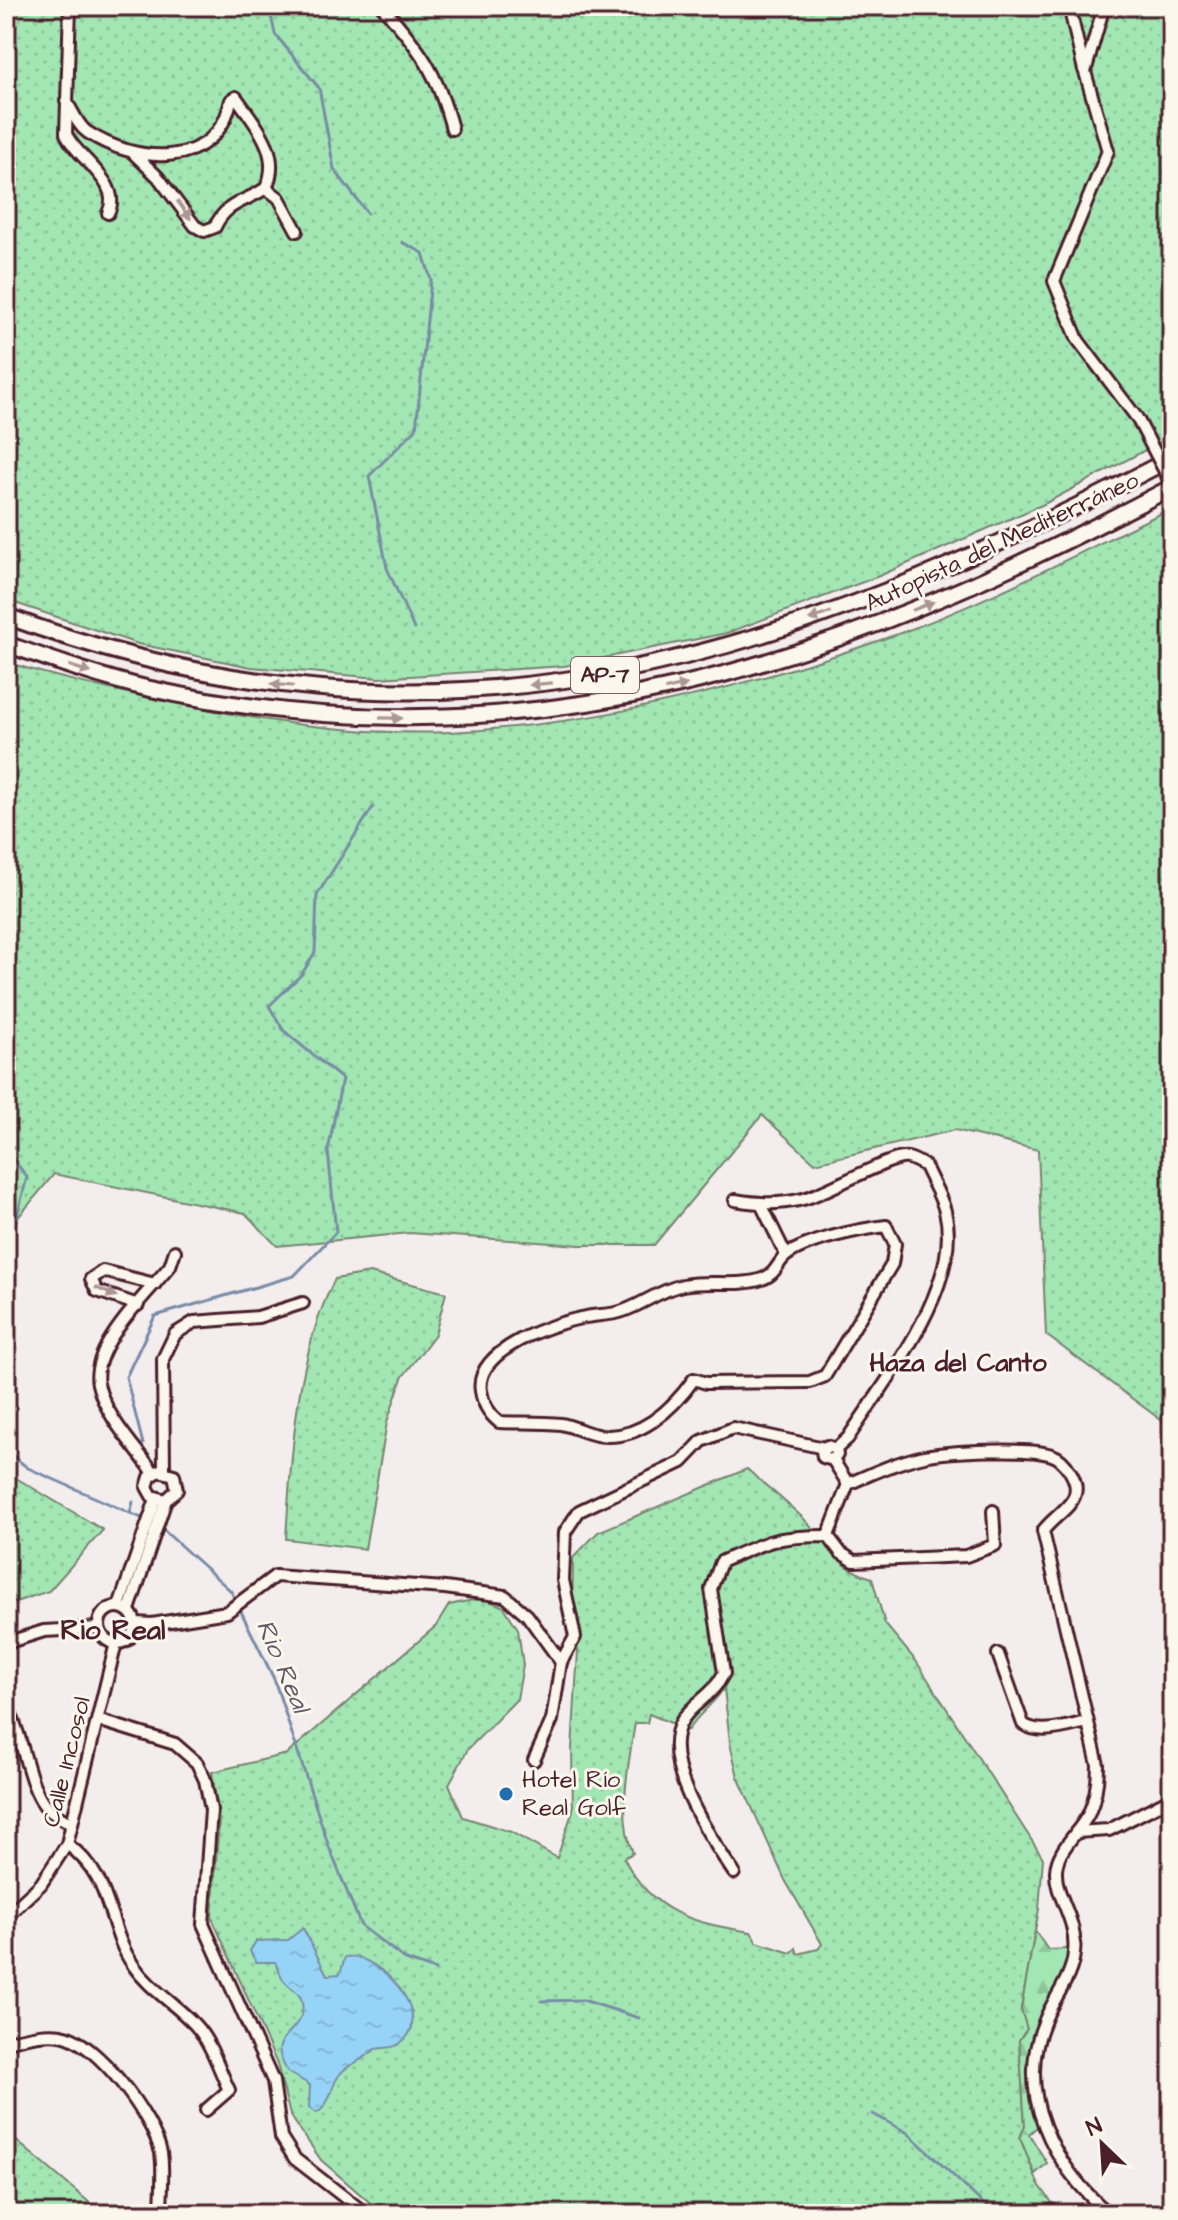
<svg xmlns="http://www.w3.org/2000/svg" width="1178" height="2220" font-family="'Architects Daughter',sans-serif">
	<defs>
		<pattern id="grass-dots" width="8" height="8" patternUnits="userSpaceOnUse" patternTransform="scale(2)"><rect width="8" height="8" fill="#a2e7b3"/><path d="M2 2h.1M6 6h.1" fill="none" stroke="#8dc69a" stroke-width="1.8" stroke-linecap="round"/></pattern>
		<pattern id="forest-firs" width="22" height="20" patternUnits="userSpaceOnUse" patternTransform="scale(2)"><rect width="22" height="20" fill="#a2e7b3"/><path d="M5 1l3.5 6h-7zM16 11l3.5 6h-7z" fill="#8dc69a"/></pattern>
		<pattern id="water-ripples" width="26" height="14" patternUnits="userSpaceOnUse" patternTransform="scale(2)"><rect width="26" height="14" fill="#96d4f7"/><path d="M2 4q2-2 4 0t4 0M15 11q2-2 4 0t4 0" fill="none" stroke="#83b6d4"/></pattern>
	</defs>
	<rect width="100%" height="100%" fill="#f4edee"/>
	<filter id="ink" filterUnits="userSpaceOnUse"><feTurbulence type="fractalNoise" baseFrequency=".0125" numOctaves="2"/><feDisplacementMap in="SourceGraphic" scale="16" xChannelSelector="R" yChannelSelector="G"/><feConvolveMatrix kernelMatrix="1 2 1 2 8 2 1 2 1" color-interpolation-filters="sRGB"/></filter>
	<g filter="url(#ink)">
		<g fill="url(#grass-dots)" stroke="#76836f" stroke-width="2" fill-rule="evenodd">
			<path d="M 6,6 L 1172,6 L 1172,436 L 1044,504 L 879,576 L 727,633 L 564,666 L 379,678 L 251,667 L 138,644 L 6,600 Z"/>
			<path d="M 1172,508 L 1172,1428 L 1046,1335 L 1038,1150 L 955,1130 L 815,1163 L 762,1115 L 654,1245 L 580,1245 L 410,1233 L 277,1246 L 245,1213 L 54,1174 L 6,1232 L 6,662 C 57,678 108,689 160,700 C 256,720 351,736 450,732 C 602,725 752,686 895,635 C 991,601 1080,552 1172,508 Z"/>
			<path d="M 370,1273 L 446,1293 L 435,1334 L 402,1378 L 387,1422 L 365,1549 L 286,1539 C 291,1456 296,1354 335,1279 Z"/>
			<path d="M 747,1469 C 767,1487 789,1504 808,1523 C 833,1547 835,1567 872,1578 L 885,1624 L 916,1661 L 1043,1858 L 1039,1909 L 1021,2009 L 1027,2029 L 1019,2041 L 1025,2125 L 1020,2138 L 1038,2183 L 1060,2214 L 383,2214 L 321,2160 L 290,2115 L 277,2064 L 212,1918 L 219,1820 L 212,1772 L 287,1754 L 436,1626 L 449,1605 L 483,1598 L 504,1607 L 518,1629 L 523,1665 L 517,1699 L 468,1749 L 449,1784 L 463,1817 L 511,1832 L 557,1858 L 573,1810 L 572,1749 L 578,1651 L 572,1625 L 573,1558 L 598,1532 ZM 724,1688 L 730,1743 L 738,1777 L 785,1880 L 822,1944 L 818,1949 L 798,1954 L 796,1948 L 791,1953 L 757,1942 L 751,1932 C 694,1923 652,1914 624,1858 L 633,1853 C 617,1816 629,1761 635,1723 L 647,1723 L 649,1714 L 688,1730 C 699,1713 714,1704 724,1688 Z"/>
			<path d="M 6,1472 L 103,1530 L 49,1591 L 6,1605 Z"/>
			<path d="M 6,2132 L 103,2214 L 6,2214 Z"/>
		</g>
		<path fill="url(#forest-firs)" stroke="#76836f" stroke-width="2" d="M 1035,1931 L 1048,1950 L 1067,1949 C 1069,1968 1060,1978 1051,1994 C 1029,2035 1018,2081 1038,2126 L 1029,2134 L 1047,2163 L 1035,2174 L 1020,2138 L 1025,2125 L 1019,2040 L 1027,2029 L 1021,2009 Z"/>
		<path fill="url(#water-ripples)" stroke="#788ca5" stroke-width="2" d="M 303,1928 L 327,1975 L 340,1974 L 345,1957 C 377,1951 440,2017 399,2044 C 393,2049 383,2047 375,2049 C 365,2059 354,2062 344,2070 C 330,2081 333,2103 317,2113 L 309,2108 L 310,2085 L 288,2072 C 267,2039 290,2039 302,2015 C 305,1992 295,1993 284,1981 C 280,1976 279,1968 275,1962 L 256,1962 L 250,1951 L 256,1941 L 288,1940 Z"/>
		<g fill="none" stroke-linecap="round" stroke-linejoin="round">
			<g stroke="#788ca5" stroke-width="3">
				<path d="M 269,6 L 275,34 L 319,88 L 334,169 L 367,213"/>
				<path d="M 402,242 L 423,253 L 431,280 L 416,429 L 369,476 L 387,568 L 414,629"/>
				<path d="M 6,1150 L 27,1177 L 6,1260"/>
				<path d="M 143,1444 L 126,1377 L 155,1316 L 294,1276 L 336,1232 L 328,1151 L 342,1079 L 284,1031 L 269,1006 L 302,974 L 315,952 L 317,895 L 373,807"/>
				<path d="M 6,1451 L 28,1468 L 146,1520"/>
				<path d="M 130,1513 L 133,1502"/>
				<path d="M 160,1527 L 231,1591 L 274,1679 L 329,1847 L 361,1926 L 406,1960 L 435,1970"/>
				<path d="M 541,2001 L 583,2000 L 639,2018"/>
				<path d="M 873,2114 L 908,2133 L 994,2214"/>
			</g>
			<defs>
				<g id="minor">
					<path d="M 70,6 L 66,134 C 76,158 124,183 108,213"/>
					<path d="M 382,6 C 421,50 437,72 452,129"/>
					<path d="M 1069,6 L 1084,70"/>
					<path d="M 1104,6 L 1085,72 L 1108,151 L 1054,281 L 1078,340 L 1137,418"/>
					<path d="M 66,101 C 73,111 77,125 87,132 C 135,164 217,171 231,100 L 236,97 C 254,123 283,153 266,188 C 246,202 226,202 215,227 L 204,231 L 195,226 L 158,177 L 132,152"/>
					<path d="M 266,188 L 279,198 L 297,231"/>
					<path d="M 735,1200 C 759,1204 779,1205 803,1199 C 827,1193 892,1154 908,1158 C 913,1159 920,1163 925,1166 C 931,1180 941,1196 945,1211 C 964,1285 886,1379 848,1438 L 836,1449"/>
					<path d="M 761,1204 L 786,1255"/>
					<path d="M 886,1226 L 895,1244 L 892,1264 L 825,1376 L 810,1382 L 706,1383 L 694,1379 C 672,1410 638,1442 597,1435 C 585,1433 573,1426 561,1424 C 541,1422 519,1423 499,1422 C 489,1414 483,1404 481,1391 C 474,1350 553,1323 586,1317 C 596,1315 606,1315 616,1313 C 637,1309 658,1290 683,1285 C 708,1280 739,1287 762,1279 C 777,1274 777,1262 787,1255 C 807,1240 861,1229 886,1226 Z"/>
					<path d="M 138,1305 L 97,1291 L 91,1279 L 103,1271 L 155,1284"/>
					<path d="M 833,1460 L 837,1455 L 836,1449 L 827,1446 L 822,1451 L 823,1457 L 833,1460 L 848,1484"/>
					<path d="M 164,1470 L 163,1359 L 175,1334 L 194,1322 L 258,1317 L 303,1303"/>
					<path d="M 154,1473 C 135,1447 105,1416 98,1384 C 90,1347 148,1293 170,1266 L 175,1251"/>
					<path d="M 828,1536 L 848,1484 C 873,1473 897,1462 924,1456 C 949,1451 1029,1447 1052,1455 C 1065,1459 1079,1481 1075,1494 C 1072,1507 1051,1519 1043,1531 L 1098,1765 C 1098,1782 1096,1797 1089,1813 C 1080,1832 1057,1849 1056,1871 C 1055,1898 1078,1918 1074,1953 C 1072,1978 1054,1997 1045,2020 C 1014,2092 1053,2166 1109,2214"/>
					<path d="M 119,1606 L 156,1499"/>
					<circle cx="117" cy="1625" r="18"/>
					<path d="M 129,1610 L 166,1500 L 177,1490 L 174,1475 L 159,1471 L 150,1477 L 147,1487 L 152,1496 L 166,1500"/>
					<path d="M 136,1623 L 152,1624 L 227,1612 L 275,1576 L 445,1588 L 505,1596 L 527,1615 L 561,1662"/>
					<path d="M 6,1643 L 44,1631 L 99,1628"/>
					<path d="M 998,1654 L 1023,1724 C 1040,1736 1068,1726 1087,1722"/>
					<path d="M 6,1704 C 23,1734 27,1784 45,1806 C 51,1814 64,1819 72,1824"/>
					<path d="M 98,1720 L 175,1744 L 197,1763 L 205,1780 L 211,1810 L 203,1924 L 273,2081 L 281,2137 L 295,2159 L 366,2214"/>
					<path d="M 534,1760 L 552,1720 L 561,1662 L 575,1637 L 563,1580 L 565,1532 L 579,1511 L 682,1462 L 702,1441 L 733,1428 L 824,1448"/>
					<path d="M 1076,1832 L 1109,1830 L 1172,1798"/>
					<path d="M 67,1844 C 115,1879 105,1924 133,1965 C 150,1990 176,2004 195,2025 C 211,2042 219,2069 229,2090 L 206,2110"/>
					<path d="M 734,1873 C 712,1840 656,1760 683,1719 C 695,1701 712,1697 724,1673 L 711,1589 L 721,1562 C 767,1541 776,1536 828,1536 L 841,1553 L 854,1561 L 966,1556 L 995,1545 L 993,1511"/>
					<path d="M 6,1917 L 41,1884 L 67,1844 L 116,1643"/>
					<path d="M 6,2042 C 23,2038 43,2032 61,2035 C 96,2040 154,2118 161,2153 C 164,2172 161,2194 161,2214"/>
				</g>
				<g id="highway">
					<path d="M 6,616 C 439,776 781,662 1172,458"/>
					<path d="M 6,644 C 52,660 99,677 146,688 C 529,772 836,665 1172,487"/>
				</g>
			</defs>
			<use href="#minor" stroke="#4a1f2b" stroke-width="16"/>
			<use href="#highway" stroke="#4a1f2b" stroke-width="20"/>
			<use href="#minor" stroke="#fbf7ec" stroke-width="10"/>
			<use href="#highway" stroke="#fbf7ec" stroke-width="14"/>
			<defs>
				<path id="minor-bridge" d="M 1137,418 L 1172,485"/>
			</defs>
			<use href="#minor-bridge" stroke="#4a1f2b" stroke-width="16" stroke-linecap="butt"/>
			<use href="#minor-bridge" stroke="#fbf7ec" stroke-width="10"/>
		</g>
		<defs><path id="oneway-solid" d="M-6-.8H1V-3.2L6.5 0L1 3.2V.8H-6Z" transform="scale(2)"/></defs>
		<g fill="#ab9695">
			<use href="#oneway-solid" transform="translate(184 210) rotate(54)"/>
			<use href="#oneway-solid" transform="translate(923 606) rotate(-22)"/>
			<use href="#oneway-solid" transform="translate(820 616) rotate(161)"/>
			<use href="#oneway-solid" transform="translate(80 669) rotate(18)"/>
			<use href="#oneway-solid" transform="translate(541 684) rotate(174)"/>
			<use href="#oneway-solid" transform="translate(282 685) rotate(-174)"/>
			<use href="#oneway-solid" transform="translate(676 687) rotate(-13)"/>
			<use href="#oneway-solid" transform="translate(391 718) rotate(1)"/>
			<use href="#oneway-solid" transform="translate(106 1292) rotate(23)"/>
		</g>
	</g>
	<circle fill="#1f6fb2" stroke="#fbf7ec" stroke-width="3" cx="506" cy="1794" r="8"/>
	<g text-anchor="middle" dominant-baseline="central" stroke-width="6" stroke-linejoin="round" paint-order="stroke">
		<rect fill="#fbf7ec" stroke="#7f6065" stroke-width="2" x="571" y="657" width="68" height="36" rx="6"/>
		<g font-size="22" font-weight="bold" fill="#4a1f2b">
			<text x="605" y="675">AP-7</text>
		</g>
		<g font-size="24" fill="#4a1f2b" stroke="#fbf7ec">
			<text transform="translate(1002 542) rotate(-25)">Autopista del Mediterráneo</text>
			<text transform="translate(67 1762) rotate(-76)">Calle Incosol</text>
		</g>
		<g font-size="24" fill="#4a1f2b" stroke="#fbf7ec" text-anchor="start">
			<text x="522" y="1780">Hotel Río<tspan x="522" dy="28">Real Golf</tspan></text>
		</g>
		<g font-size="26" font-weight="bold" fill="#4a1f2b" stroke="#fbf7ec">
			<text x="958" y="1363">Haza del Canto</text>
		</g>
		<g font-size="26" font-style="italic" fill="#615568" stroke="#fbf7ec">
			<text transform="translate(283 1666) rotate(67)">Rio Real</text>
		</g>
		<g font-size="28" font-weight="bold" fill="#4a1f2b" stroke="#fbf7ec">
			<text x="113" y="1630">Rio Real</text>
		</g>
	</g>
	<rect width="1178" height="2220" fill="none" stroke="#fbf7ec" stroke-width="32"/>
	<rect x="16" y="16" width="1146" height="2188" fill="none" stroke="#4a1f2b" stroke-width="3" filter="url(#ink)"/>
	<g transform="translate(1102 2144) rotate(335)" stroke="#fbf7ec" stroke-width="6" paint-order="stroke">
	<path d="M0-6L14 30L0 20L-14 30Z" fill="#4a1f2b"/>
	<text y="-12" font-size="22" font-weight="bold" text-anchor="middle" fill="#4a1f2b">N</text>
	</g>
</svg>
